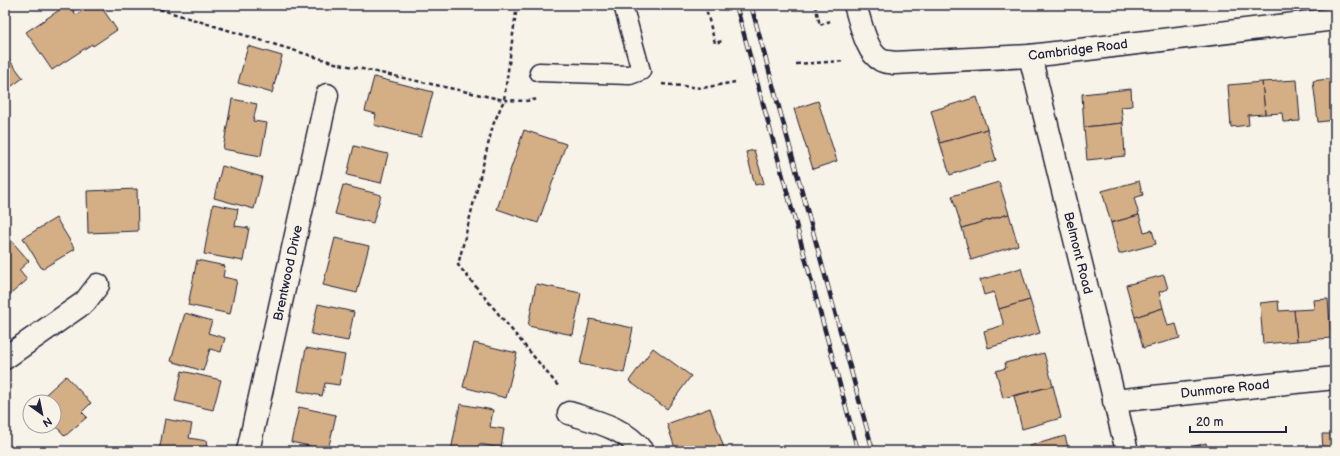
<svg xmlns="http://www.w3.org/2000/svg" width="1340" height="456" font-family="'Balsamiq Sans',sans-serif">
	<rect width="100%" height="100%" fill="#f7f3e8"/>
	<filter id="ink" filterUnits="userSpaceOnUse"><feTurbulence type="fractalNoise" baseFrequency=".025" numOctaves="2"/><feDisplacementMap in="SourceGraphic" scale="8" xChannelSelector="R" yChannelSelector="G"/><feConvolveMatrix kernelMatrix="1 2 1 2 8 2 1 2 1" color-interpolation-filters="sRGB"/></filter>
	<g filter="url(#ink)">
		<g fill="#d4ae85" stroke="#22223b">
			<path d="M 67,5 L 70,5 L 76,15 L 91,5 L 100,5 L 117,30 L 93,46 L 92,44 L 52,70 L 26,32 Z"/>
			<path d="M 248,46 L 282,56 L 272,93 L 238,83 Z"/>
			<path d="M 5,54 L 23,78 L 5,91 Z"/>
			<path d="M 374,77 L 433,92 L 421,137 L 374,125 L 376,114 L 365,111 Z"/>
			<path d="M 1335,78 L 1335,120 L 1318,122 L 1313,81 Z"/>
			<path d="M 1297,80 L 1300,121 L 1283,122 L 1282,113 L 1265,114 L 1262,82 Z"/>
			<path d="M 1262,82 L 1265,114 L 1248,115 L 1249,125 L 1231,127 L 1228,85 Z"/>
			<path d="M 1131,89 L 1132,106 L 1121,107 L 1123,123 L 1084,127 L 1082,94 Z"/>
			<path d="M 977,97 L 987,129 L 940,143 L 931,111 Z"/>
			<path d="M 232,99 L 257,104 L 253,121 L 267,123 L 261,156 L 223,149 Z"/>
			<path d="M 818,101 L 837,161 L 813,169 L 794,109 Z"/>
			<path d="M 1123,123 L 1125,156 L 1087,160 L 1084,127 Z"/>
			<path d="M 987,129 L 996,160 L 950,175 L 940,143 Z"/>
			<path d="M 524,130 L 566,144 L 538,223 L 497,209 Z"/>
			<path d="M 354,146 L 388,154 L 381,183 L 347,175 Z"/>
			<path d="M 754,150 L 764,183 L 755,185 L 746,152 Z"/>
			<path d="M 222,166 L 262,177 L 254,209 L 214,198 Z"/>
			<path d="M 1139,181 L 1143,195 L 1134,198 L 1139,215 L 1111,223 L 1102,191 Z"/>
			<path d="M 999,182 L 1009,214 L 962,228 L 952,196 Z"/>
			<path d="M 343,185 L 381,195 L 373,223 L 335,214 Z"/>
			<path d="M 137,189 L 138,231 L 88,233 L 87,191 Z"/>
			<path d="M 213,204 L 238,209 L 235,226 L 249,228 L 243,261 L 204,254 Z"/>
			<path d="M 1009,214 L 1018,245 L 971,260 L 962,228 Z"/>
			<path d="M 1139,215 L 1144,232 L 1152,230 L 1156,244 L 1119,254 L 1111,223 Z"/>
			<path d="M 56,218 L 75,249 L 42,269 L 23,238 Z"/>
			<path d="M 9,238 L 29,261 L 19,270 L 27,280 L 5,299 L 5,241 Z"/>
			<path d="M 335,238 L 369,246 L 357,293 L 323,285 Z"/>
			<path d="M 197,260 L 225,266 L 223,277 L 237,280 L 230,314 L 188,305 Z"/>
			<path d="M 1021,268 L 1030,300 L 999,309 L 994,292 L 984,295 L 980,280 Z"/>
			<path d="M 1164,275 L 1168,289 L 1159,292 L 1163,308 L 1135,317 L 1126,285 Z"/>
			<path d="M 536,284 L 581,293 L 573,335 L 528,326 Z"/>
			<path d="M 1328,299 L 1331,338 L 1297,341 L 1294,310 L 1314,309 L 1313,300 Z"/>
			<path d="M 1030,300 L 1040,333 L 988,348 L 984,331 L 1004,325 L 999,309 Z"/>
			<path d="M 1278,301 L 1279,311 L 1294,310 L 1297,341 L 1263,344 L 1260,303 Z"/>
			<path d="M 318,304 L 354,312 L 348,341 L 311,334 Z"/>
			<path d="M 1163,308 L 1168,326 L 1176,324 L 1180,338 L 1143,348 L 1135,317 Z"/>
			<path d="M 185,313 L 212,321 L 208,333 L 225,338 L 221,352 L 210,349 L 203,371 L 171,361 Z"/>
			<path d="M 590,319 L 633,328 L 624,373 L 580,364 Z"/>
			<path d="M 474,343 L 517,353 L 506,398 L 463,387 Z"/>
			<path d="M 306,348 L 345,355 L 339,385 L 325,383 L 322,396 L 298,391 Z"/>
			<path d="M 653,348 L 691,376 L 667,409 L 629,381 Z"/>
			<path d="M 1044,353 L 1053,386 L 1003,398 L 996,371 L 1006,368 L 1005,363 Z"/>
			<path d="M 182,371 L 221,380 L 213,410 L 175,401 Z"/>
			<path d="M 66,376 L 91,403 L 82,412 L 87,417 L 65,436 L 54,424 L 54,402 L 37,402 Z"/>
			<path d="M 1053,386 L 1061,418 L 1022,429 L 1014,396 Z"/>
			<path d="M 460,404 L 493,410 L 490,427 L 504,429 L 501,448 L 479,444 L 478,451 L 451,451 Z"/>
			<path d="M 299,407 L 336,415 L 328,450 L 291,442 Z"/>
			<path d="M 710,408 L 724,448 L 716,451 L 676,451 L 667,424 Z"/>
			<path d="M 165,419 L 192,424 L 189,438 L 207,441 L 205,451 L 159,451 Z"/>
			<path d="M 1322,434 L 1335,434 L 1335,451 L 1323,451 Z"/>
			<path d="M 1065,436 L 1069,451 L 1030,451 L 1029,446 Z"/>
			<path d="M 1206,443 L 1208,451 L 1177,451 Z"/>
		</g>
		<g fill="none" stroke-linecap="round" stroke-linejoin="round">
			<defs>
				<path id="service" d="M 539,72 L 630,75 L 641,71 L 623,5"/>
				<g id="minor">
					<path d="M 855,5 C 860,20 866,53 881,60 C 884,62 890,62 894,63 L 1030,56 L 1335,19"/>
					<path d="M 1030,56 L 1127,451"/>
					<path d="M 5,358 L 85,302 L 98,285"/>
					<path d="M 1114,401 L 1335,378"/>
					<path d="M 569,413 C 594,421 626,428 642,451"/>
					<path d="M 248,451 L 327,95"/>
				</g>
			</defs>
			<use href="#service" stroke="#22223b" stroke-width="21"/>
			<use href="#minor" stroke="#22223b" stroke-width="25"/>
			<g stroke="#22223b" stroke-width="2.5" stroke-dasharray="4 3" stroke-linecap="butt">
				<path d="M 146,5 L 335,63 L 504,100 L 525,101 L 539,99"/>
				<path d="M 517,5 L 504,100 L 493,125 L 458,265 L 559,387"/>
				<path d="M 705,5 L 715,43 L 722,41"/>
				<path d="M 815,5 L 820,25 L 830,21"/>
				<path d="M 796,64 L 845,61"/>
				<path d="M 662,84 L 702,88 L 735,82"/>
			</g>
			<use href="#service" stroke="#f7f3e8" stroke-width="18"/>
			<use href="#minor" stroke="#f7f3e8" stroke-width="22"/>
			<defs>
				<g id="rail">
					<path d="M 736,5 L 858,451"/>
					<path d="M 751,5 L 873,451"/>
				</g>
			</defs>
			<use href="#rail" stroke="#22223b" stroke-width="4.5"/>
			<use href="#rail" stroke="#f7f3e8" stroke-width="3" stroke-dasharray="9" stroke-linecap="butt"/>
		</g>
	</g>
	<g text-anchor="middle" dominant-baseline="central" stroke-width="3" stroke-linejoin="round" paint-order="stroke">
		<g font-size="13" fill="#22223b" stroke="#f7f3e8">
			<text transform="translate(1078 50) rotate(-7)">Cambridge Road</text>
			<text transform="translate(1078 253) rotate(76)">Belmont Road</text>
			<text transform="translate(288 273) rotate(-78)">Brentwood Drive</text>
			<text transform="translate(1225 389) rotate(-6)">Dunmore Road</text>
		</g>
	</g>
	<rect width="1340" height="456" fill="none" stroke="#f7f3e8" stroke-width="20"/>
	<rect x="10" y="10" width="1320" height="436" fill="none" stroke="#22223b" stroke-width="1.5" filter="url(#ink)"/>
	<g transform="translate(42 414) rotate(147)"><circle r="19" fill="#f7f3e8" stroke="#a29fa3"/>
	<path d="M0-3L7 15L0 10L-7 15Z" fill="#22223b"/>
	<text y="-6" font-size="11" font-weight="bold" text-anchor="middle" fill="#22223b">N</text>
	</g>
	<path d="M1190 426v6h96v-6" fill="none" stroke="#22223b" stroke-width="2"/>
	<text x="1196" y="426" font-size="12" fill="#22223b" stroke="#f7f3e8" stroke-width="3" paint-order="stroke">20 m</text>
</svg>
